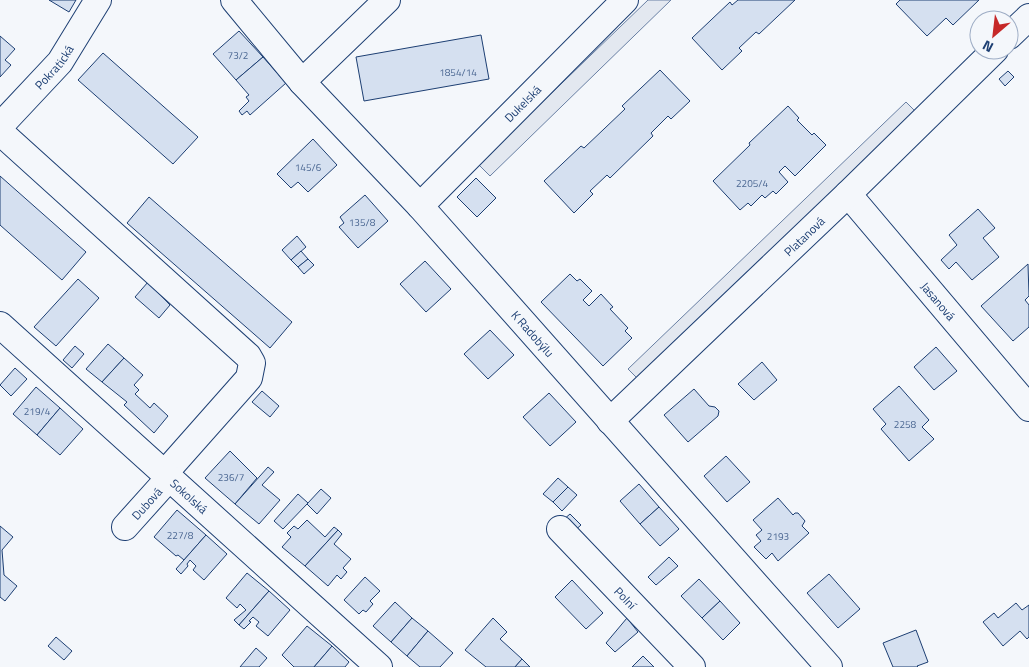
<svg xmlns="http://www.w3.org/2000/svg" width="1029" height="667" font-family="'Titillium Web',sans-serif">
	<rect width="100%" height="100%" fill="#f4f7fb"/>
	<g fill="#e3e8f0" stroke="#687fa3">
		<path d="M 648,0 L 671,0 L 490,176 L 478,164 Z"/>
		<path d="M 906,102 L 918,114 L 640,381 L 628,369 Z"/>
	</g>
	<g fill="#d5e0f0" stroke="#1d3f73">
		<path d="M 49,0 L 76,0 L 69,12 Z"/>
		<path d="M 738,0 L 795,0 L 759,34 L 756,32 L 739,48 L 742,51 L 722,70 L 692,38 L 730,2 L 732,5 Z"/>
		<path d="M 900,0 L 979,0 L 953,25 L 946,18 L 927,36 L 896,4 Z"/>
		<path d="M 239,31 L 263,57 L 236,80 L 213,54 Z"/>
		<path d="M 481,35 L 489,79 L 364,101 L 356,57 Z"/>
		<path d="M 0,36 L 15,49 L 5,60 L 11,65 L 0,77 Z"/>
		<path d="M 103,53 L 198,137 L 173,164 L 78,80 Z"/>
		<path d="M 263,57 L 286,83 L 250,115 L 247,111 L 242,115 L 239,111 L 249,101 L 246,97 L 249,95 L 236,80 Z"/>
		<path d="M 660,70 L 690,101 L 671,119 L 668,116 L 651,133 L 653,136 L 610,178 L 607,175 L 590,191 L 593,194 L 574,213 L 544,181 L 581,146 L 584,148 L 625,109 L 622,106 Z"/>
		<path d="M 1008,71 L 1014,77 L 1005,86 L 999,79 Z"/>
		<path d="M 788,106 L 799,118 L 797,120 L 812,135 L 814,133 L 826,145 L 795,176 L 785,166 L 779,172 L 788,182 L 776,194 L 773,191 L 765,198 L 762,195 L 751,206 L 748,203 L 740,210 L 713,181 L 750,145 L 749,143 Z"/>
		<path d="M 313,139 L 337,165 L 308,192 L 298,182 L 291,188 L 277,174 Z"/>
		<path d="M 0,176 L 86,252 L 62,280 L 0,225 Z"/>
		<path d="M 476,178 L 496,198 L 477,217 L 457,197 Z"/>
		<path d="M 365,195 L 388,221 L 358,248 L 339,227 L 344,223 L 340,217 Z"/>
		<path d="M 149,197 L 292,322 L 270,348 L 127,223 Z"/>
		<path d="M 978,209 L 995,228 L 983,238 L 999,257 L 972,280 L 956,262 L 949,269 L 941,260 L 957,245 L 949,235 Z"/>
		<path d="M 297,236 L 306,247 L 291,260 L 282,250 Z"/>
		<path d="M 301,251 L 308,259 L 298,267 L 291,260 Z"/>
		<path d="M 308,259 L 314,265 L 304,274 L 298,267 Z"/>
		<path d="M 425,261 L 451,289 L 426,312 L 400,284 Z"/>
		<path d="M 1028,264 L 1029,296 L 1025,300 L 1029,305 L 1029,327 L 1013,341 L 981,306 Z"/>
		<path d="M 570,274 L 577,281 L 580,279 L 592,291 L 583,300 L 589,306 L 601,294 L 613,307 L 610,309 L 628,328 L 625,331 L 632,338 L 603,366 L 541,302 Z"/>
		<path d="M 78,279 L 99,298 L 56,346 L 34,327 Z"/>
		<path d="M 148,282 L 170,305 L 159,318 L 135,297 Z"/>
		<path d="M 490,330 L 514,355 L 488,379 L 464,354 Z"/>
		<path d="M 108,344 L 124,358 L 102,382 L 86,369 Z"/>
		<path d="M 75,346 L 84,354 L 72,368 L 63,360 Z"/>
		<path d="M 936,347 L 957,371 L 934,390 L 914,367 Z"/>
		<path d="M 124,358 L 143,375 L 134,385 L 139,390 L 135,394 L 150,408 L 154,403 L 168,416 L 154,433 L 124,405 L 127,402 L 102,382 Z"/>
		<path d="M 762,362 L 777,380 L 754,400 L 738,384 Z"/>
		<path d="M 15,368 L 27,379 L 11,396 L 0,385 Z"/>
		<path d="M 899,386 L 929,420 L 922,427 L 934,439 L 909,461 L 881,429 L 886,424 L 873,409 Z"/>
		<path d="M 36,387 L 60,408 L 37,435 L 13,414 Z"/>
		<path d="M 694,389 L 709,406 L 715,407 L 719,411 L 718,416 L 688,442 L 664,415 Z"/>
		<path d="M 262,391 L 279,406 L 270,417 L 252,402 Z"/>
		<path d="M 549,393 L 576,422 L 550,446 L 523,417 Z"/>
		<path d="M 60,408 L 83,429 L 60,455 L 37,435 Z"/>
		<path d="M 230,451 L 257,478 L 235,504 L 205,478 Z"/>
		<path d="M 726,456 L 750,482 L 727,502 L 704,476 Z"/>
		<path d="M 268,467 L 274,472 L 262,485 L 280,500 L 259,524 L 235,504 Z"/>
		<path d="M 558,478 L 568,487 L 553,502 L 543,494 Z"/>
		<path d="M 639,484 L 659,507 L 640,524 L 620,501 Z"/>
		<path d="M 568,487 L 577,495 L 562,511 L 553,502 Z"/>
		<path d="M 321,489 L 331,498 L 317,514 L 307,504 Z"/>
		<path d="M 298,494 L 308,503 L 283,529 L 274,521 Z"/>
		<path d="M 778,498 L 793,515 L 795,513 L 798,513 L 805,521 L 802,526 L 809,533 L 778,561 L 772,553 L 766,559 L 754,547 L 761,541 L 756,535 L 762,530 L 753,520 Z"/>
		<path d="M 659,507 L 679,529 L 660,546 L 640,524 Z"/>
		<path d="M 177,510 L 206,535 L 184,560 L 178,555 L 176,556 L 154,537 Z"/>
		<path d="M 570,514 L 581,525 L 573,532 L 563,520 Z"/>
		<path d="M 307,520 L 325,537 L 334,527 L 338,530 L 305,566 L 282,547 L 291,537 L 287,533 L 294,526 L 298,529 Z"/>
		<path d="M 0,526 L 13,537 L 2,550 L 4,575 L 17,586 L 5,601 L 0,597 Z"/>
		<path d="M 338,530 L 342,534 L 334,544 L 351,559 L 343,568 L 347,572 L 341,579 L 337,575 L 328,586 L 305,566 Z"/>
		<path d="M 206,535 L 227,554 L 204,580 L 193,570 L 196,566 L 190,560 L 187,564 L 188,566 L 181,574 L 176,569 Z"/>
		<path d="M 669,557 L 678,566 L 656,585 L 648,577 Z"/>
		<path d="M 247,573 L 269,591 L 239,625 L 234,620 L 246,610 L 240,604 L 237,608 L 226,598 Z"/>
		<path d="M 829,574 L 860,609 L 838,628 L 807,593 Z"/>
		<path d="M 365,577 L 380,591 L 370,601 L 373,604 L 366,612 L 363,610 L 359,614 L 344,600 Z"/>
		<path d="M 699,579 L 720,601 L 702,618 L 681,596 Z"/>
		<path d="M 572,580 L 603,613 L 586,629 L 555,597 Z"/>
		<path d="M 269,591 L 290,610 L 268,636 L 256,626 L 259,622 L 253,617 L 249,621 L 251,622 L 244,629 L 239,625 Z"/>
		<path d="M 720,601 L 740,623 L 723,640 L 702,618 Z"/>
		<path d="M 395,602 L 412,618 L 391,642 L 373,626 Z"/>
		<path d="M 1016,603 L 1022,610 L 1029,605 L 1029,637 L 1027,639 L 1020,631 L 1003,646 L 983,622 L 994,613 L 998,618 Z"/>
		<path d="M 412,618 L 428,631 L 407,656 L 391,642 Z"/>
		<path d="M 493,618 L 507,632 L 500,639 L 522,659 L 515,667 L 486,667 L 465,650 Z"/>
		<path d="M 627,618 L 638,632 L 615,652 L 606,643 Z"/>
		<path d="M 307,626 L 332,646 L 314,667 L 294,667 L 282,655 Z"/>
		<path d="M 916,630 L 928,662 L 917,666 L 918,667 L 893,667 L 883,643 Z"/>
		<path d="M 428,631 L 453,653 L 440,667 L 420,667 L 407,656 Z"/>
		<path d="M 56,637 L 72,651 L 64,660 L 48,646 Z"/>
		<path d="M 332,646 L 349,662 L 345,667 L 314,667 Z"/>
		<path d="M 256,648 L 267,658 L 259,667 L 240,667 Z"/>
		<path d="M 643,656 L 654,667 L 632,667 Z"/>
		<path d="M 522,659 L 530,667 L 515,667 Z"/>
	</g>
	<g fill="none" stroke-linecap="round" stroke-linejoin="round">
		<defs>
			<g id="minor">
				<path id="s1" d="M 234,0 L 302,82 L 420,206 L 829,667"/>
				<path d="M 1009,36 L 1029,17"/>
				<path d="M 302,82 L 387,0"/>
				<path id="s2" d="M 0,126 L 60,62 L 98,0"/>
				<path d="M 0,132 L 248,356 L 252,363 L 249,378 L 164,474"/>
				<path id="s3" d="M 848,194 L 1029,408"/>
				<path id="s4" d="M 420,206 L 625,0"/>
				<path id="s5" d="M 0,325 L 379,667"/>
				<path id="s6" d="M 610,421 L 848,194 L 995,50"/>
				<path id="s7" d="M 125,527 L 169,478"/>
				<path id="s8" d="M 560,529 L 692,667"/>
			</g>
		</defs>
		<use href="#minor" stroke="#1d3f73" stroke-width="28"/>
		<use href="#minor" stroke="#f4f7fb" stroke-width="26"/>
	</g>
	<g text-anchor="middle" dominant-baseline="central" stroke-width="4" stroke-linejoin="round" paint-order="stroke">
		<g font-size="10" fill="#4b6792">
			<text x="238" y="55">73/2</text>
			<text x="458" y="72">1854/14</text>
			<text x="308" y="167">145/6</text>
			<text x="752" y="183">2205/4</text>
			<text x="362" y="222">135/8</text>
			<text x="37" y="411">219/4</text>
			<text x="905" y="424">2258</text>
			<text x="231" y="477">236/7</text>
			<text x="180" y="535">227/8</text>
			<text x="778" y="536">2193</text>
		</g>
		<g font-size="12" fill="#1d3f73" stroke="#f4f7fb">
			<text stroke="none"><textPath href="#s2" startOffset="80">Pokratická</textPath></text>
			<text stroke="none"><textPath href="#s4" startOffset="145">Dukelská</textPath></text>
			<text stroke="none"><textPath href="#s6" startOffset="268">Platanová</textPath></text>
			<text stroke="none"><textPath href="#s3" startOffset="140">Jasanová</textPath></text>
			<text stroke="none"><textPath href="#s1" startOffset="448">K Radobýlu</textPath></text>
			<text stroke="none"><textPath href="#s5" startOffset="255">Sokolská</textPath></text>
			<text stroke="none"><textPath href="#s7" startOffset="32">Dubová</textPath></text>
			<text stroke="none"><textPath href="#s8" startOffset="95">Polní</textPath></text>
		</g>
	</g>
	<g transform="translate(994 35) rotate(208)"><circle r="24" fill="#f4f7fb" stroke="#9eadc5"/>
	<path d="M0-4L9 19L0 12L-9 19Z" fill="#c62828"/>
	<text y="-8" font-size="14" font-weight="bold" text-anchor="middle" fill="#1d3f73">N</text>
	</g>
</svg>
